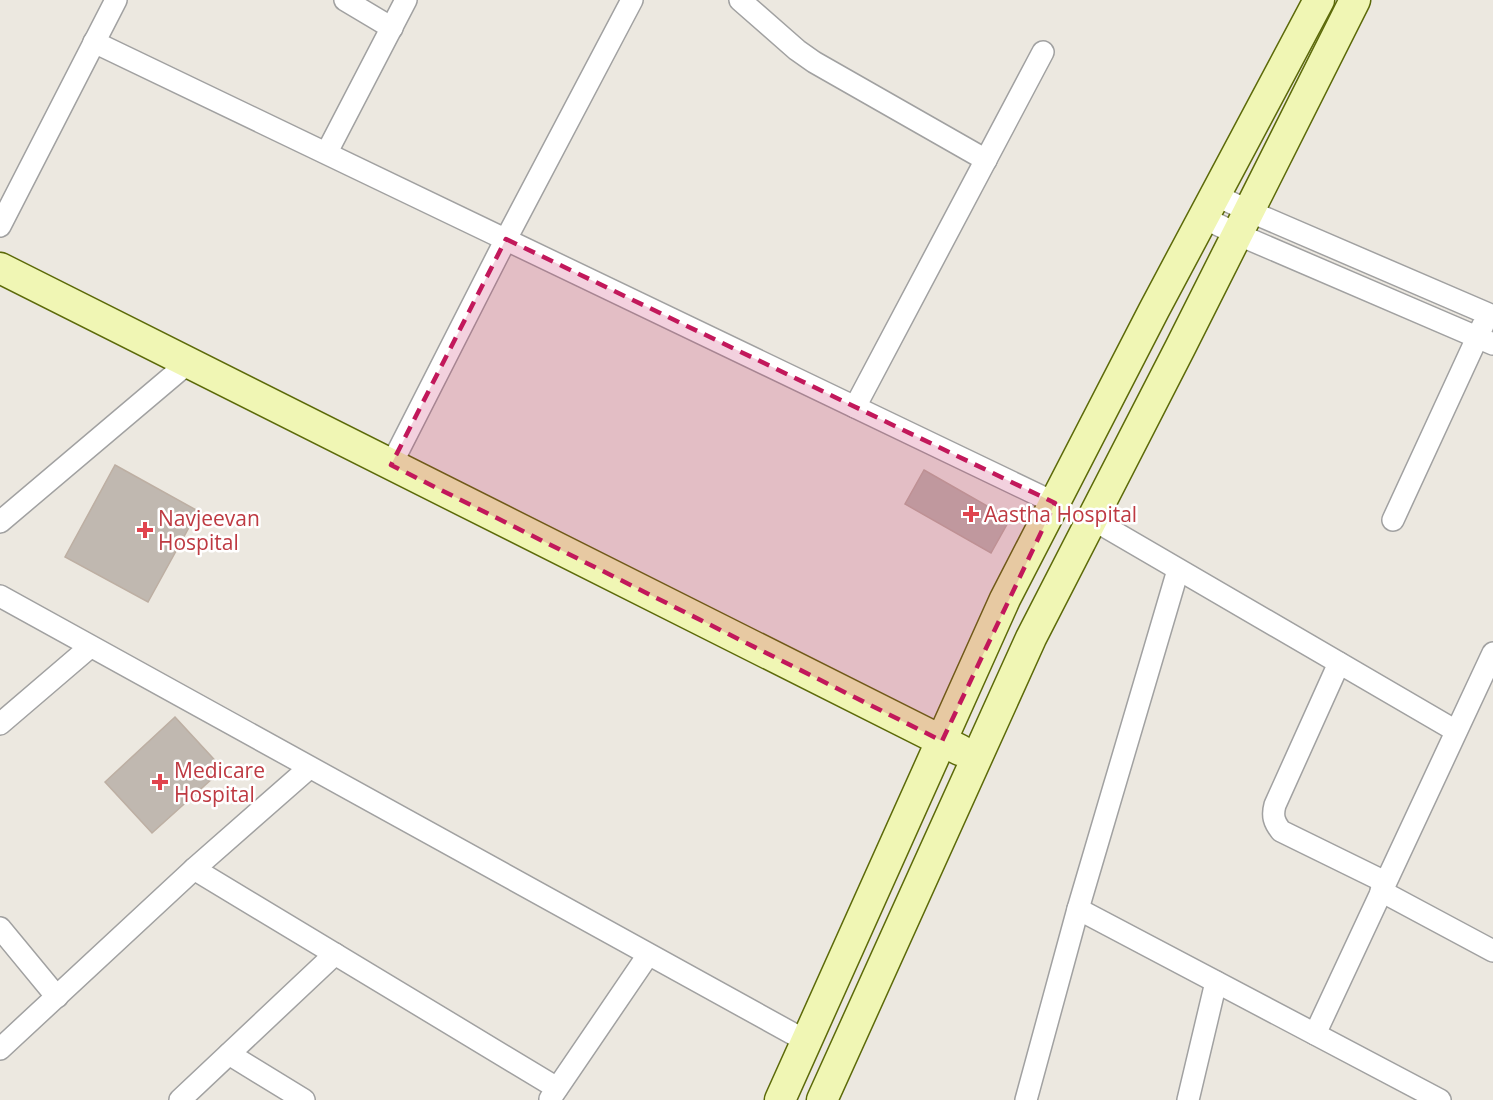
<svg xmlns="http://www.w3.org/2000/svg" width="1493" height="1100" font-family="'Open Sans',sans-serif">
	<rect width="100%" height="100%" fill="#ece8e0"/>
	<g fill="#c0b8b0" stroke="#bdafa3" stroke-width="1.5">
		<path d="M 115,465 L 198,511 L 148,602 L 65,557 Z"/>
		<path d="M 924,470 L 1010,519 L 991,553 L 905,504 Z"/>
		<path d="M 175,717 L 223,769 L 152,833 L 105,782 Z"/>
	</g>
	<g fill="none" stroke-linecap="round" stroke-linejoin="round">
		<defs>
			<g id="minor">
				<path d="M 345,0 L 392,28"/>
				<path d="M 740,0 L 797,50 L 814,62 L 986,160"/>
				<path d="M 94,42 L 1055,503"/>
				<path d="M 327,152 L 406,0"/>
				<path d="M 1215,195 L 1249,211 L 1493,316"/>
				<path d="M 1204,218 L 1237,234 L 1493,344"/>
				<path d="M 0,226 L 116,0"/>
				<path d="M 855,407 L 1043,52"/>
				<path d="M 391,465 L 506,239 L 632,0"/>
				<path d="M 1092,519 L 1456,731"/>
				<path d="M 1393,520 L 1483,325"/>
				<path d="M 0,522 L 188,363"/>
				<path d="M 0,596 L 806,1041"/>
				<path d="M 1339,663 L 1275,805 C 1272,816 1274,822 1281,831 L 1385,882"/>
				<path d="M 0,724 L 90,647"/>
				<path d="M 194,869 L 557,1088"/>
				<path d="M 1381,891 L 1493,951"/>
				<path d="M 1078,909 L 1440,1100"/>
				<path d="M 0,928 L 57,997"/>
				<path d="M 1315,1034 L 1493,653"/>
				<path d="M 0,1049 L 194,869 L 309,768"/>
				<path d="M 229,1054 L 304,1100"/>
				<path d="M 550,1099 L 648,955"/>
				<path d="M 180,1100 L 335,954"/>
				<path d="M 1026,1100 L 1078,909 L 1178,570"/>
				<path d="M 1188,1100 L 1216,982"/>
			</g>
			<g id="secondary">
				<path d="M 0,268 L 960,750"/>
				<path d="M 780,1100 L 1005,599 L 1154,310 L 1319,0"/>
				<path d="M 822,1100 L 1031,638 L 1180,348 L 1355,0"/>
			</g>
		</defs>
		<use href="#minor" stroke="#a1a1a1" stroke-width="24"/>
		<use href="#secondary" stroke="#5c6a09" stroke-width="33"/>
		<use href="#minor" stroke="#fff" stroke-width="21"/>
		<use href="#secondary" stroke="#f0f6b4" stroke-width="30"/>
	</g>
	<path fill="#c2185b" fill-opacity="0.2" stroke="#c2185b" stroke-width="4.5" stroke-dasharray="12 8" stroke-linejoin="round" d="M 506,239 L 1055,503 L 942,741 L 391,465 Z"/>
	<g fill="#e0444e" stroke="#fff" stroke-width="2">
		<path d="M968 505h6v6h6v6h-6v6h-6v-6h-6v-6h6z"/>
		<path d="M142 521h6v6h6v6h-6v6h-6v-6h-6v-6h6z"/>
		<path d="M157 773h6v6h6v6h-6v6h-6v-6h-6v-6h6z"/>
	</g>
	<g text-anchor="middle" dominant-baseline="central" stroke-width="5" stroke-linejoin="round" paint-order="stroke">
		<g font-size="21" fill="#be3a42" stroke="#fff" text-anchor="start">
			<text x="984" y="514">Aastha Hospital</text>
			<text x="158" y="518">Navjeevan<tspan x="158" dy="24">Hospital</tspan></text>
			<text x="174" y="770">Medicare<tspan x="174" dy="24">Hospital</tspan></text>
		</g>
	</g>
</svg>
